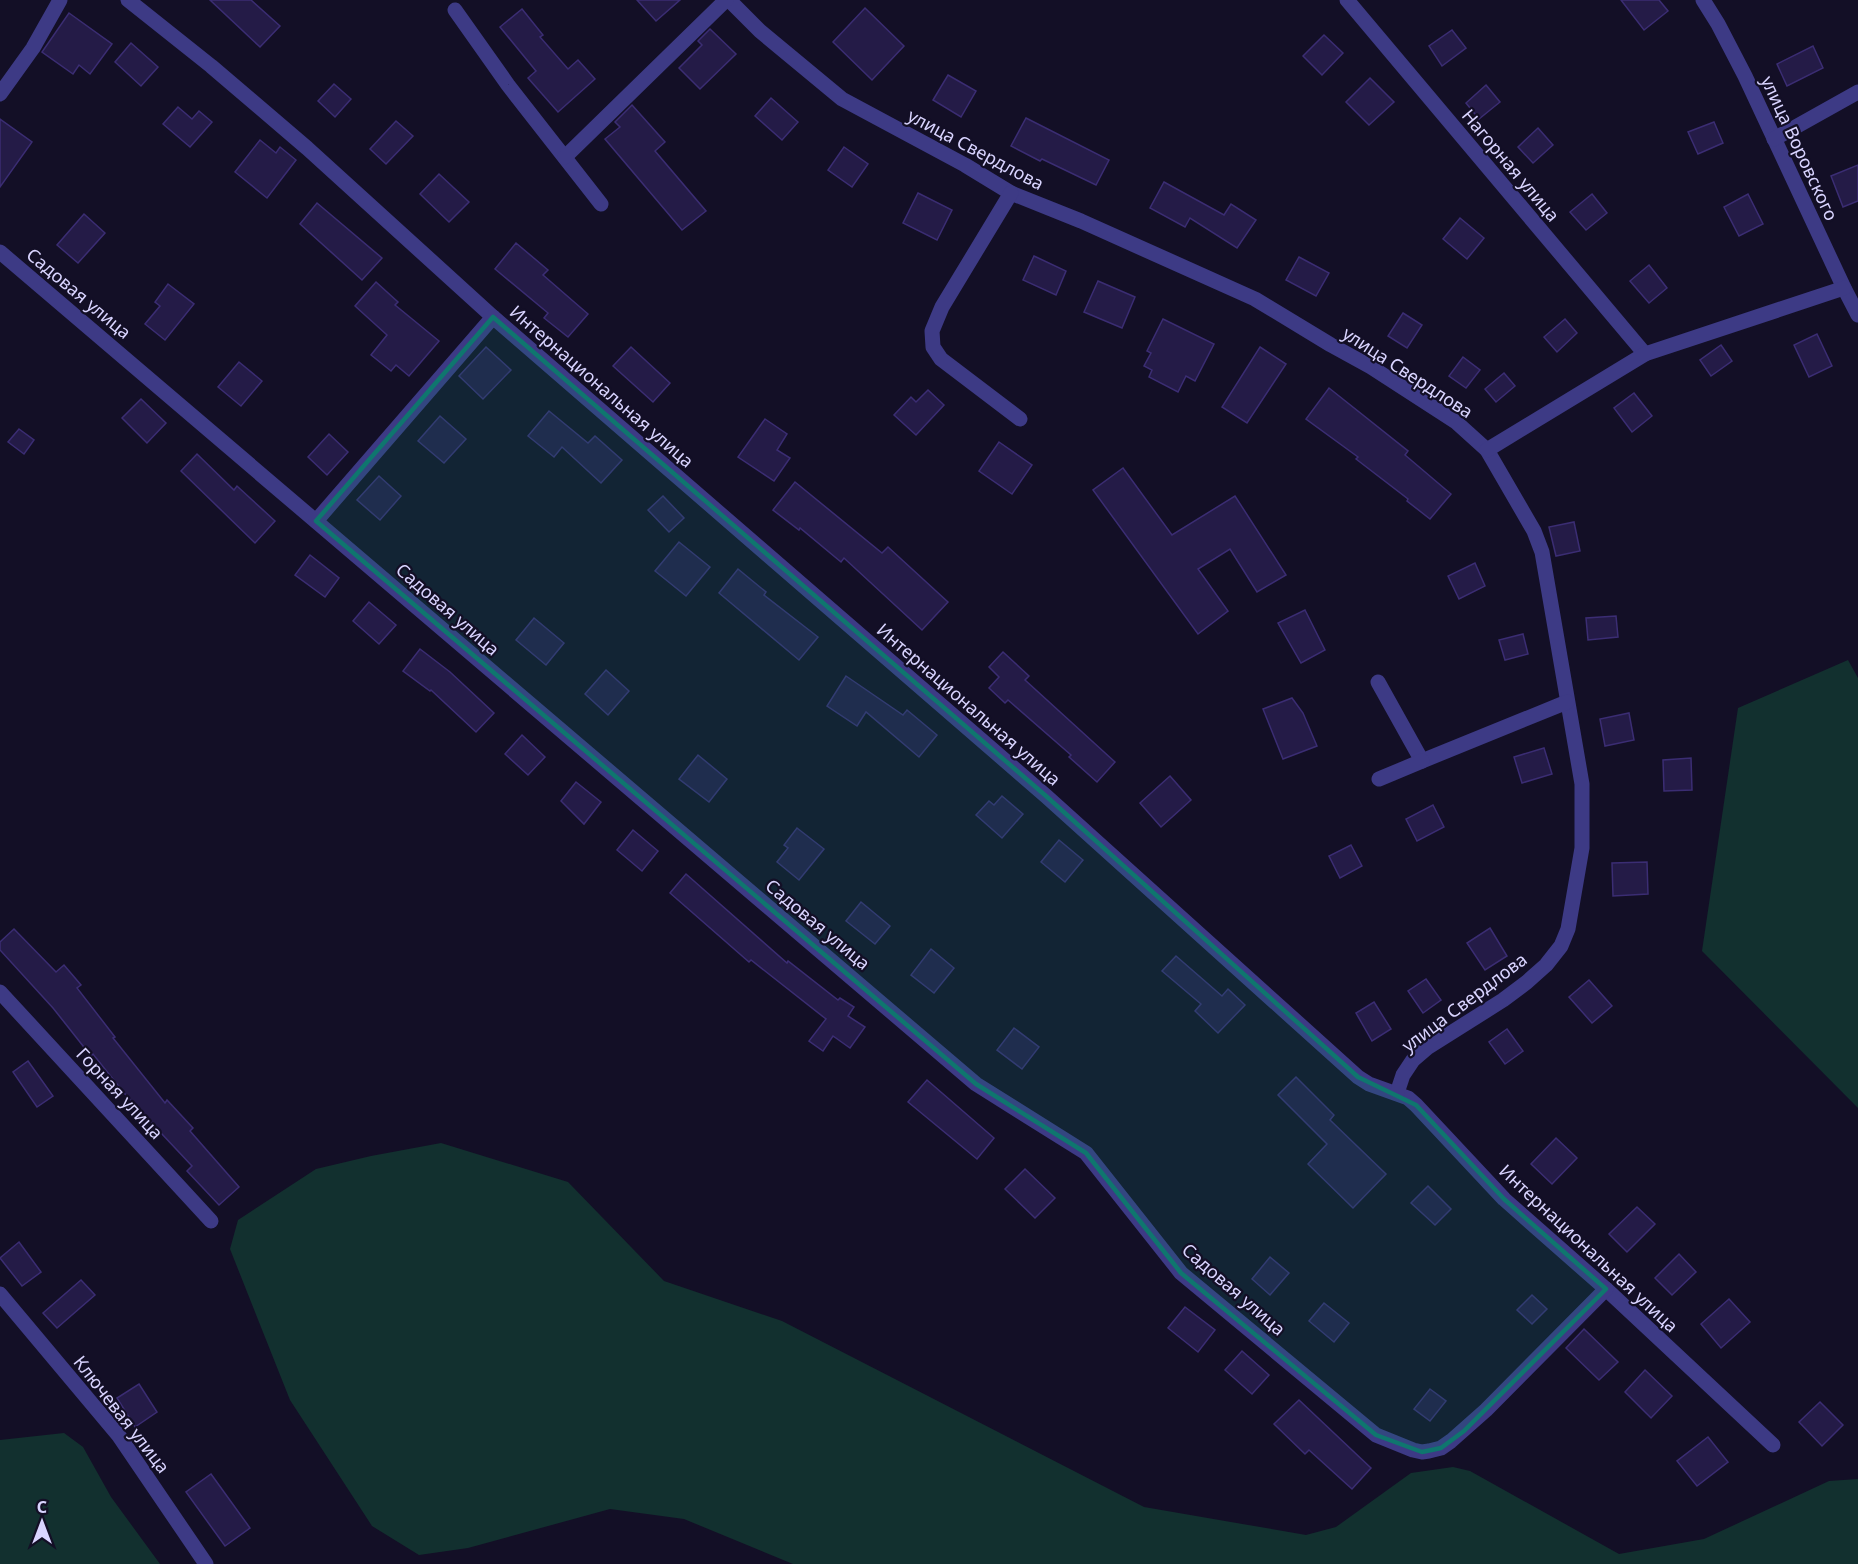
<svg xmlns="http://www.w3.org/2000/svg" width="1858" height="1564" font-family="'Noto Sans',sans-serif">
	<rect width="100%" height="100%" fill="#130f26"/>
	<g fill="#12302f">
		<path d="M 1848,660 L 1858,678 L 1858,1108 L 1702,951 L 1738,708 Z"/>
		<path d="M 441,1143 L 568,1182 L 664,1281 L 782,1321 L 1144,1507 L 1306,1535 L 1336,1527 L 1411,1473 L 1453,1467 L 1470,1471 L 1619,1554 L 1704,1539 L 1829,1481 L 1858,1479 L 1858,1564 L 793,1564 L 684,1519 L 610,1509 L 468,1548 L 419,1555 L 372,1526 L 290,1400 L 230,1249 L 238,1220 L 316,1169 L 371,1156 Z"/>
		<path d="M 64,1433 L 83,1447 L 111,1497 L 160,1564 L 0,1564 L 0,1440 Z"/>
	</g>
	<g fill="#241b47" stroke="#3b2d73" stroke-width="1.5">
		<path d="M 210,0 L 251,0 L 280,26 L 260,47 Z"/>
		<path d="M 637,0 L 680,0 L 656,21 Z"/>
		<path d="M 1621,0 L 1659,0 L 1668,11 L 1644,30 Z"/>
		<path d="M 865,8 L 904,46 L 872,80 L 833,42 Z"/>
		<path d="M 522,9 L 543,35 L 540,37 L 568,69 L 578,60 L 595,79 L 558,112 L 528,78 L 536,71 L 500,27 Z"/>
		<path d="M 69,13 L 112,44 L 90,74 L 79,65 L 73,74 L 42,52 Z"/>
		<path d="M 710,29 L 736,54 L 700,89 L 679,68 L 702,45 L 698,41 Z"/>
		<path d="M 1452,30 L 1466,48 L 1442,66 L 1429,46 Z"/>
		<path d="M 1324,35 L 1343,53 L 1322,75 L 1303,56 Z"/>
		<path d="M 131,43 L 158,67 L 141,86 L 115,62 Z"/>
		<path d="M 1813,46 L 1823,68 L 1787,86 L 1777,64 Z"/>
		<path d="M 948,75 L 976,91 L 961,117 L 933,100 Z"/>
		<path d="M 1370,78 L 1394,102 L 1369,125 L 1346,102 Z"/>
		<path d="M 334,84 L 351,99 L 335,117 L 318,101 Z"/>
		<path d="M 1486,85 L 1500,102 L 1479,119 L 1466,103 Z"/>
		<path d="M 771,98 L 798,122 L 782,140 L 755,116 Z"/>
		<path d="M 632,105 L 665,142 L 655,151 L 706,211 L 682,230 L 605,139 L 620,127 L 615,122 Z"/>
		<path d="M 178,107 L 192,119 L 199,111 L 212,122 L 190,147 L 163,124 Z"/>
		<path d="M 1026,118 L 1109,160 L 1096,185 L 1042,159 L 1040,161 L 1011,146 Z"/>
		<path d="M 0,119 L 32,142 L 0,187 Z"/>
		<path d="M 396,121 L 413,136 L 386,164 L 370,149 Z"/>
		<path d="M 1714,122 L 1723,143 L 1698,154 L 1688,132 Z"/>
		<path d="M 1538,128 L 1553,145 L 1533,163 L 1518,147 Z"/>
		<path d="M 260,140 L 276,153 L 280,147 L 296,160 L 267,198 L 235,172 Z"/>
		<path d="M 844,147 L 868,164 L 852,187 L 828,170 Z"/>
		<path d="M 1858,165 L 1858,201 L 1843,207 L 1831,176 Z"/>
		<path d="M 439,174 L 469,202 L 449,222 L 420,194 Z"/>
		<path d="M 1164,182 L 1224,215 L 1231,204 L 1256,220 L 1237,248 L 1190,218 L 1185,227 L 1150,208 Z"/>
		<path d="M 918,193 L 952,210 L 937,240 L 903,223 Z"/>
		<path d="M 1592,194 L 1607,213 L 1586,230 L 1570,212 Z"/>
		<path d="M 1748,194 L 1763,224 L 1739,236 L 1724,207 Z"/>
		<path d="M 317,203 L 382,258 L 362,280 L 300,224 Z"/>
		<path d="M 84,214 L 105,233 L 78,263 L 57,245 Z"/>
		<path d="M 1460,218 L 1484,238 L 1467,259 L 1443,239 Z"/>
		<path d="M 516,243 L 548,270 L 543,275 L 588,314 L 568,337 L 544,318 L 548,313 L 495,269 Z"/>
		<path d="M 1034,256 L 1066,271 L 1056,295 L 1023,280 Z"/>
		<path d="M 1299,257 L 1329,273 L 1316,296 L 1286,280 Z"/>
		<path d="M 1649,265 L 1667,288 L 1649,303 L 1630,281 Z"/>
		<path d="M 1098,281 L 1135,297 L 1122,328 L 1084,312 Z"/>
		<path d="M 376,282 L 398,302 L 395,305 L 439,341 L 409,376 L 396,365 L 391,371 L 371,355 L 387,335 L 355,306 Z"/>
		<path d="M 168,284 L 194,304 L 165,340 L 145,324 L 160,306 L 155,302 Z"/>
		<path d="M 1403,313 L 1422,325 L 1407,348 L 1388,336 Z"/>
		<path d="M 1163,319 L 1214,344 L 1195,381 L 1186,376 L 1178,392 L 1149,377 L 1152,370 L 1144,366 L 1151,353 L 1147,351 Z"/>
		<path d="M 1565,319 L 1577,333 L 1557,352 L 1544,337 Z"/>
		<path d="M 1817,334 L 1832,366 L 1809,377 L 1794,345 Z"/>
		<path d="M 1721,345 L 1732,361 L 1711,376 L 1700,360 Z"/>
		<path d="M 486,347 L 511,370 L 483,399 L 459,376 Z"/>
		<path d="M 631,347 L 670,383 L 653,402 L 613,366 Z"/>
		<path d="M 1260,347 L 1286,364 L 1247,423 L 1222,407 Z"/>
		<path d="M 1463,357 L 1480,370 L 1466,388 L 1449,376 Z"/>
		<path d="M 239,362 L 262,381 L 241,406 L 218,387 Z"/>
		<path d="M 1504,373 L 1515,386 L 1496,402 L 1485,389 Z"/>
		<path d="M 1329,388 L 1408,451 L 1405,455 L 1451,494 L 1430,519 L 1407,501 L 1408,499 L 1356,459 L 1358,457 L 1306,419 Z"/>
		<path d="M 928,390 L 944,405 L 916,435 L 894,415 L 911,397 L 916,402 Z"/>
		<path d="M 1634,393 L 1652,416 L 1632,432 L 1614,408 Z"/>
		<path d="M 141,399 L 166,423 L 147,443 L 122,418 Z"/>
		<path d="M 549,411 L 588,443 L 595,436 L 622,460 L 601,483 L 562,447 L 554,457 L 528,436 Z"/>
		<path d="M 440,416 L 466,439 L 444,463 L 418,441 Z"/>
		<path d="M 765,419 L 787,434 L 777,450 L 790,458 L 774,481 L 738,457 Z"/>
		<path d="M 19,429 L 34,440 L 24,454 L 8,442 Z"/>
		<path d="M 329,434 L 348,452 L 327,475 L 308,457 Z"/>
		<path d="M 999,442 L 1032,465 L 1012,494 L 979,471 Z"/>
		<path d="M 197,454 L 234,490 L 237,486 L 275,521 L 255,543 L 181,471 Z"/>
		<path d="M 1123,468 L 1172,535 L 1235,496 L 1286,575 L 1257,592 L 1230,549 L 1198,569 L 1228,611 L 1198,634 L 1093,490 Z"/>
		<path d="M 379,476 L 401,496 L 380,520 L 357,500 Z"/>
		<path d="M 795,482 L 882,553 L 888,547 L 948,602 L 922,630 L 844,558 L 841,562 L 800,528 L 799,530 L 773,510 Z"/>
		<path d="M 663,496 L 684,518 L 669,532 L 648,510 Z"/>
		<path d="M 1574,522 L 1580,551 L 1556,556 L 1549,527 Z"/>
		<path d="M 679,542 L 710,567 L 686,596 L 655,571 Z"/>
		<path d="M 310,555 L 339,578 L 325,597 L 295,575 Z"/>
		<path d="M 1475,563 L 1485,586 L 1459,599 L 1448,576 Z"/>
		<path d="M 738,569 L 766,592 L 764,595 L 818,637 L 799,660 L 719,593 Z"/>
		<path d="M 369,602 L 396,625 L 379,644 L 353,621 Z"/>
		<path d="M 1305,610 L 1325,650 L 1301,663 L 1278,623 Z"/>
		<path d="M 1616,616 L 1618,637 L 1588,640 L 1586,618 Z"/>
		<path d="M 534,618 L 564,643 L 546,665 L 516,640 Z"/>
		<path d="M 1523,634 L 1528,654 L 1505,660 L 1499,640 Z"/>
		<path d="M 420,649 L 450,672 L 494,713 L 476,732 L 431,690 L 430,691 L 403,671 Z"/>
		<path d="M 1003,652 L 1029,676 L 1025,680 L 1115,762 L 1097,782 L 1069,757 L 1071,755 L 1008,700 L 1005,703 L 989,688 L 999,677 L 989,667 Z"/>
		<path d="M 606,670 L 629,691 L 608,715 L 585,694 Z"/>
		<path d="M 846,676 L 903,715 L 907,710 L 937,735 L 919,757 L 866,712 L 857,726 L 827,706 Z"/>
		<path d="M 1292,698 L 1303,713 L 1317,746 L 1283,759 L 1263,709 Z"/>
		<path d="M 1629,713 L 1634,740 L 1605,746 L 1600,719 Z"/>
		<path d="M 522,735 L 545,757 L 528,775 L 505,754 Z"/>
		<path d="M 1544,748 L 1552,774 L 1522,783 L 1514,757 Z"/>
		<path d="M 698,755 L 727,779 L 709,802 L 679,779 Z"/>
		<path d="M 1691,758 L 1692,790 L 1664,791 L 1663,760 Z"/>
		<path d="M 1170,776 L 1191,800 L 1161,827 L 1140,803 Z"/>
		<path d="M 576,782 L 601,802 L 584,824 L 561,801 Z"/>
		<path d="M 1002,796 L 1023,814 L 1002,838 L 976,815 L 989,801 L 994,805 Z"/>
		<path d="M 1433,805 L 1444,827 L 1417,841 L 1406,819 Z"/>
		<path d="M 797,828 L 824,849 L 799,880 L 777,862 L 788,848 L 784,845 Z"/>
		<path d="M 633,830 L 658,851 L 642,871 L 617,850 Z"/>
		<path d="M 1059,840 L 1083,860 L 1065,882 L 1041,862 Z"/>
		<path d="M 1351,845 L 1362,866 L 1340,878 L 1329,856 Z"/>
		<path d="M 1647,862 L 1648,894 L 1613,896 L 1612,863 Z"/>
		<path d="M 686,874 L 787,963 L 788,961 L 838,1000 L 840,998 L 854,1007 L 848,1016 L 865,1027 L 850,1048 L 833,1036 L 823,1051 L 809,1041 L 826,1019 L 751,960 L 749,962 L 670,893 Z"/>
		<path d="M 861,902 L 890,926 L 875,944 L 846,921 Z"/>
		<path d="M 1490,928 L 1507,956 L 1485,970 L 1467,943 Z"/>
		<path d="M 14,929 L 56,972 L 64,965 L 81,985 L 77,988 L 115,1037 L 113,1038 L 165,1103 L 167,1100 L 193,1128 L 190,1131 L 239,1187 L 219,1205 L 187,1171 L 192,1166 L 129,1099 L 93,1054 L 91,1056 L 53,1008 L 0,950 L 0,942 Z"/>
		<path d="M 931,949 L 954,968 L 934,993 L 911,975 Z"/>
		<path d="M 1176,956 L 1222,996 L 1228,989 L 1245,1005 L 1218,1033 L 1195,1011 L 1201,1004 L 1162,971 Z"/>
		<path d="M 1426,979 L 1441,1000 L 1423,1013 L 1408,991 Z"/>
		<path d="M 1589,980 L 1612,1006 L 1592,1023 L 1569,997 Z"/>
		<path d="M 1374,1002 L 1391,1029 L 1372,1041 L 1356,1013 Z"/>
		<path d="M 1014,1028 L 1039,1047 L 1022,1069 L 997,1050 Z"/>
		<path d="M 1507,1029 L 1523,1051 L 1505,1064 L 1489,1042 Z"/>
		<path d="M 28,1061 L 53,1096 L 37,1107 L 13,1072 Z"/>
		<path d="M 1296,1077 L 1334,1115 L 1330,1120 L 1386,1174 L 1353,1208 L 1308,1164 L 1327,1144 L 1278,1095 Z"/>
		<path d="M 927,1080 L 994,1138 L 977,1159 L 908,1102 Z"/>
		<path d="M 1556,1138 L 1577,1158 L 1552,1184 L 1531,1164 Z"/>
		<path d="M 1025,1169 L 1055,1198 L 1035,1218 L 1005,1189 Z"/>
		<path d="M 1428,1186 L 1451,1209 L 1435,1225 L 1411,1203 Z"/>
		<path d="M 1637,1207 L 1655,1224 L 1627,1252 L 1609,1234 Z"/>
		<path d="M 19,1242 L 41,1272 L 22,1286 L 0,1258 Z"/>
		<path d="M 1679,1254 L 1696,1272 L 1672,1295 L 1655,1278 Z"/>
		<path d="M 1270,1257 L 1289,1273 L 1270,1295 L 1252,1279 Z"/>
		<path d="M 81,1280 L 95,1295 L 57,1328 L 43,1313 Z"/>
		<path d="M 1532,1295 L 1547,1309 L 1532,1324 L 1517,1310 Z"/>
		<path d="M 1729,1299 L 1750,1322 L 1721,1348 L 1701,1324 Z"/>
		<path d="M 1324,1303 L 1349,1323 L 1334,1342 L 1309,1321 Z"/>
		<path d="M 1185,1307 L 1215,1330 L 1198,1352 L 1168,1328 Z"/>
		<path d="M 1584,1329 L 1618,1362 L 1599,1380 L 1566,1348 Z"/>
		<path d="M 1242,1351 L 1269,1375 L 1252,1394 L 1225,1370 Z"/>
		<path d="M 1645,1370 L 1672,1396 L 1651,1418 L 1625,1392 Z"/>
		<path d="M 139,1384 L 157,1412 L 135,1427 L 117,1398 Z"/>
		<path d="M 1430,1389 L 1446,1401 L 1430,1421 L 1414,1409 Z"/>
		<path d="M 1299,1400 L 1371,1468 L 1352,1489 L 1309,1450 L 1305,1454 L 1274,1424 Z"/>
		<path d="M 1820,1402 L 1843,1425 L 1822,1446 L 1799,1422 Z"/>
		<path d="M 1708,1437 L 1728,1462 L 1697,1486 L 1677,1461 Z"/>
		<path d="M 211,1474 L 250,1528 L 225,1546 L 186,1492 Z"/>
	</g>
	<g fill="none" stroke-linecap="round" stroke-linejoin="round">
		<g stroke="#3d3a85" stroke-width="15">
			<path d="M 128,0 L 211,66 L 307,148 L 493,317 L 1046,796 L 1358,1077 L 1369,1084 L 1408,1098 L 1416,1105 L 1504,1199 L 1606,1289 L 1773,1445"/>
			<path d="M 729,0 L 760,31 L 842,99 L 965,165 L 1011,193 L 1081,221 L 1255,299 L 1331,345 L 1371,367 L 1456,422 L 1487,450 L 1534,531 L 1542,552 L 1582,784 L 1582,848 L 1568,929 L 1561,946 L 1546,965 L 1527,982 L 1503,1000 L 1427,1048 L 1413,1060 L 1403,1075 L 1397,1093"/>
			<path d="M 1347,0 L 1645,354"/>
			<path d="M 1703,0 L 1718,24 L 1745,76 L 1844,288 L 1858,315"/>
			<path d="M 455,10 L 508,85 L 601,204"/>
			<path d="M 0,94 L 33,48 L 60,0"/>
			<path d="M 1774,139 L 1858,92"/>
			<path d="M 565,157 L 726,0"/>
			<path d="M 1011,193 L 942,307 L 932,331 L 933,347 L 941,359 L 1020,419"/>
			<path d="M 0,252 L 976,1084 L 1086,1153 L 1181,1273 L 1376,1435 L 1413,1450 L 1422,1452 L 1429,1451 L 1441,1448 L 1451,1441 L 1486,1410 L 1606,1289"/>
			<path d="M 1487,450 L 1645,354 L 1844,288"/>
			<path d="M 316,521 L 493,317"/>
			<path d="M 1378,682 L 1422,761 L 1567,702"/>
			<path d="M 1379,779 L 1422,761"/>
			<path d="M 0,992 L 211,1221"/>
			<path d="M 0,1294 L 119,1436 L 206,1564"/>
		</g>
	</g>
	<path fill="#0f766e" fill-opacity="0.2" stroke="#0f766e" stroke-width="4.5" stroke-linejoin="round" d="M 493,317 L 1046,796 L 1358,1077 L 1416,1105 L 1504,1199 L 1606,1289 L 1464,1431 L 1441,1448 L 1422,1452 L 1376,1435 L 1181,1273 L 1086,1153 L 976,1084 L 316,521 Z"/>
	<g text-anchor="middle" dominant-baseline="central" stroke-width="4.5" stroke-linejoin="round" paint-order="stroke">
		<g font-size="18" fill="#d9d4ff" stroke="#130f26">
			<text transform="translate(1800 148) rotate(65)">улица Воровского</text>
			<text transform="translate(976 149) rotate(28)">улица Свердлова</text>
			<text transform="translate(1511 165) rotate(50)">Нагорная улица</text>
			<text transform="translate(79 293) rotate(40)">Садовая улица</text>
			<text transform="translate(1408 372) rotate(33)">улица Свердлова</text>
			<text transform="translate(602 386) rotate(41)">Интернациональная улица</text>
			<text transform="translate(448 609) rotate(41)">Садовая улица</text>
			<text transform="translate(969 704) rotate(41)">Интернациональная улица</text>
			<text transform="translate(818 924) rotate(40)">Садовая улица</text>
			<text transform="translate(1464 1002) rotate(-37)">улица Свердлова</text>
			<text transform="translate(120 1093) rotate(47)">Горная улица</text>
			<text transform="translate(1589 1248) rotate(43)">Интернациональная улица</text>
			<text transform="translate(1234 1289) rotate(41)">Садовая улица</text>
			<text transform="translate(122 1414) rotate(52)">Ключевая улица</text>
		</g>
	</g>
	<g transform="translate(42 1522)" stroke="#130f26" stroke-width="4.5" paint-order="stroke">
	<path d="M0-4.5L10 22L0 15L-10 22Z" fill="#d9d4ff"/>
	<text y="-9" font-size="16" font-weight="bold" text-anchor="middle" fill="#d9d4ff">С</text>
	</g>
</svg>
